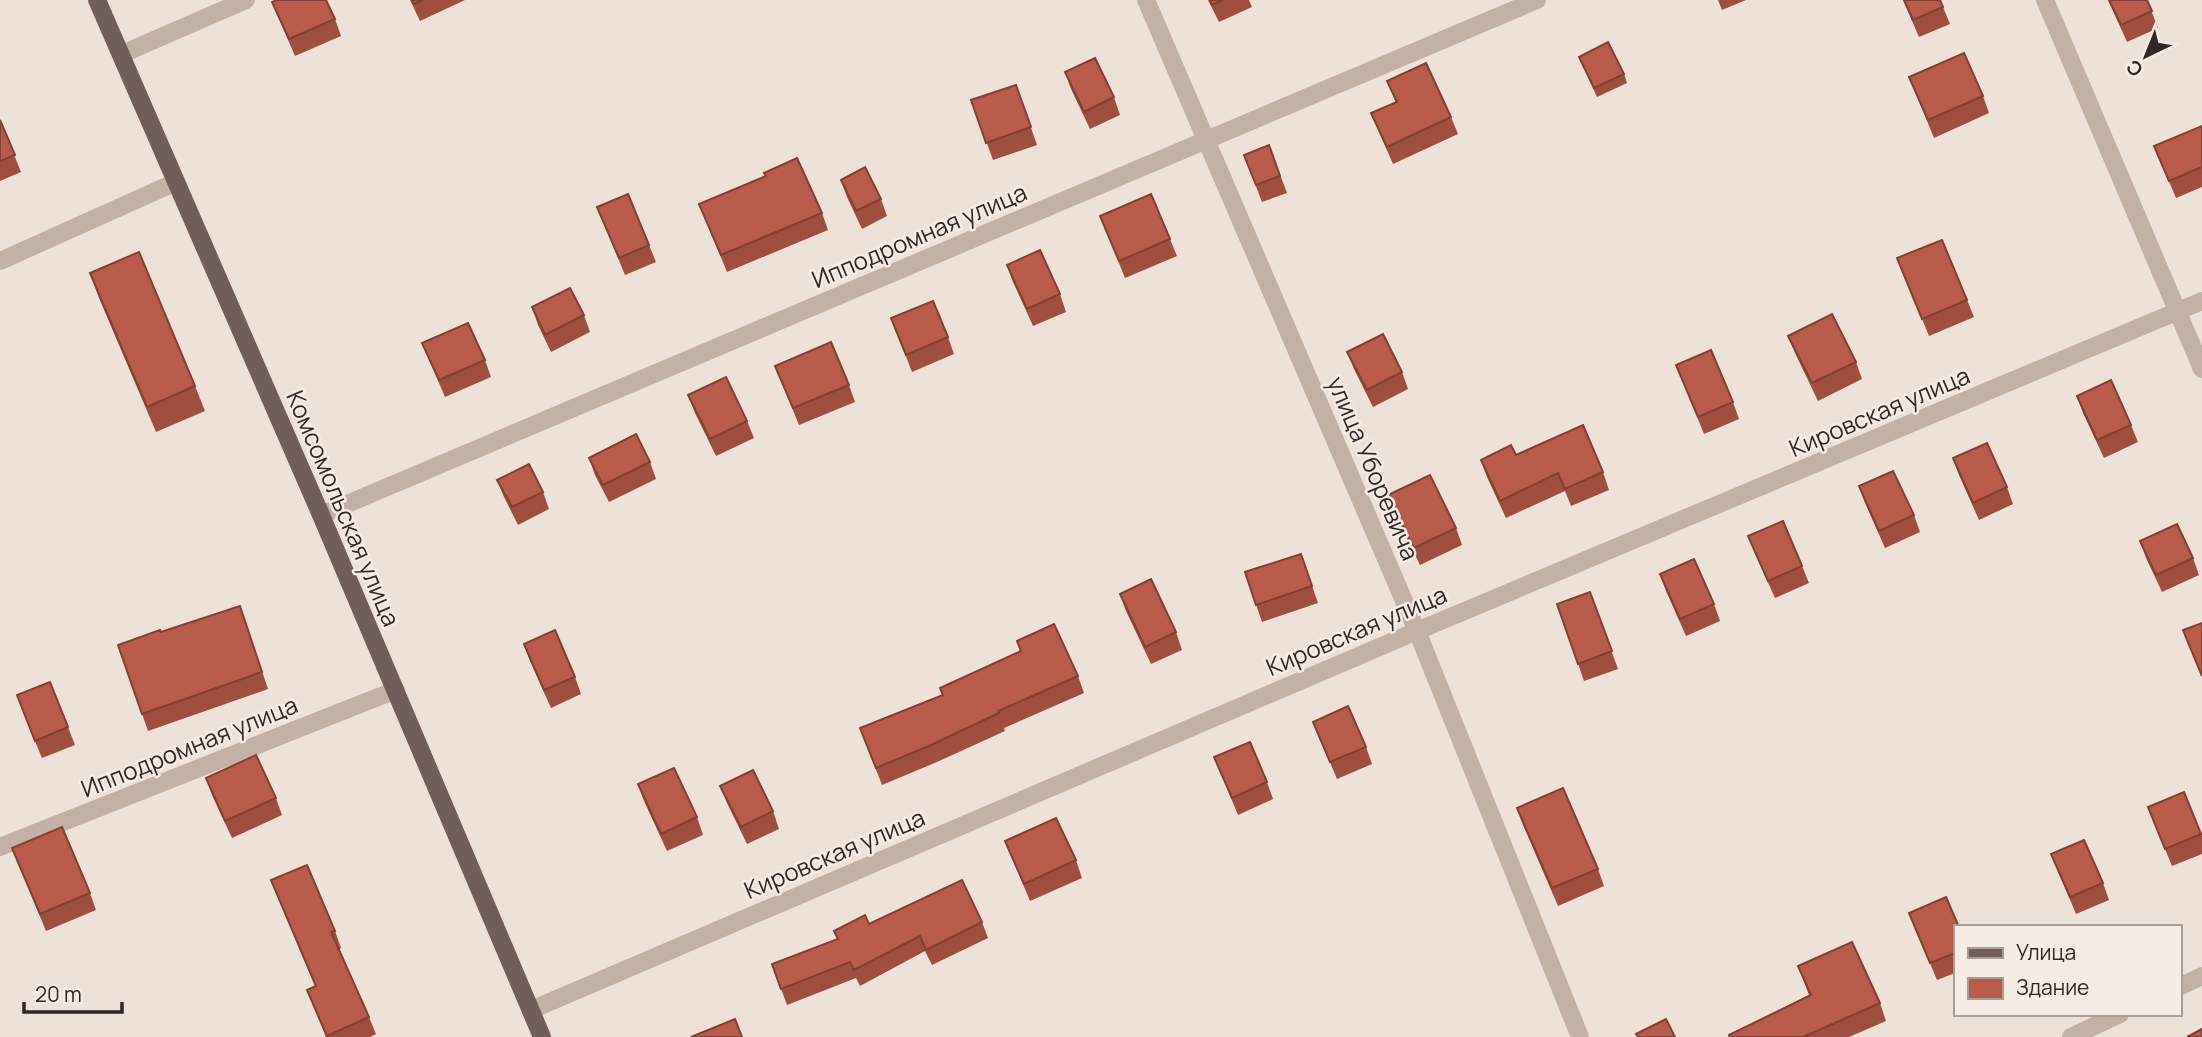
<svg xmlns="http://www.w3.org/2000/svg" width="2202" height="1037" font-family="Manrope,sans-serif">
	<rect width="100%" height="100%" fill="#eee1d8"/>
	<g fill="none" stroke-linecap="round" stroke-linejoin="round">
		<g stroke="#c4b1a6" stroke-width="18">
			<path d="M 1146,0 L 1417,631 L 1580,1037"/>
			<path d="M 2045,0 L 2202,369"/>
			<path d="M 122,54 L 246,0"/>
			<path d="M 0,261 L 176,182"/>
			<path d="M 321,515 L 1537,0"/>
			<path d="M 0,847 L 396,690"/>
			<path d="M 2179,987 L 2202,976"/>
			<path d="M 531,1010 L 1417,631 L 2202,301"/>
			<path d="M 2071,1037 L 2120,1014"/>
		</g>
		<path stroke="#725e58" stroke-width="18" d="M 97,0 L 321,515 L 542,1037"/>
	</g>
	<g fill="#9f4e40">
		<path d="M 410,0 L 465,0 L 420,21 Z"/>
		<path d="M 1208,0 L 1249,0 L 1252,7 L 1219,22 Z"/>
		<path d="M 1718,0 L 1746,0 L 1722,10 Z"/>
		<path d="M 1903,0 L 1940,0 L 1950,24 L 1919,37 Z"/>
		<path d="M 2108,0 L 2147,0 L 2158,28 L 2127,42 Z"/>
		<path d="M 272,2 L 335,19 L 341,36 L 295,56 L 279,19 Z"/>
		<path d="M 1579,57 L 1624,74 L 1627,83 L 1597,97 Z"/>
		<path d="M 1065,72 L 1114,97 L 1120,115 L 1090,129 L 1071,89 Z"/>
		<path d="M 1909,77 L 1983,96 L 1989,113 L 1934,138 Z"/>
		<path d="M 1387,81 L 1451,117 L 1458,134 L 1393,164 L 1378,130 L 1371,113 L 1396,102 Z"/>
		<path d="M 1016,85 L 1037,145 L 993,160 L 971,100 Z"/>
		<path d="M 0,120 L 21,172 L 0,181 Z"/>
		<path d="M 2202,126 L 2202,187 L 2176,198 L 2154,146 Z"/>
		<path d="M 1269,145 L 1287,193 L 1262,202 L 1244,155 Z"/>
		<path d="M 765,176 L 822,213 L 828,230 L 727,272 L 699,204 Z"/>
		<path d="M 841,180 L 881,199 L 887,216 L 862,229 L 847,197 Z"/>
		<path d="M 597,207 L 649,245 L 656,262 L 625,275 Z"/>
		<path d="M 1100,216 L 1170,239 L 1177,256 L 1125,278 Z"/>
		<path d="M 1897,258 L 1967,300 L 1974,317 L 1929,336 Z"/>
		<path d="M 1007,265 L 1060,294 L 1066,312 L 1033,326 L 1013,282 Z"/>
		<path d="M 90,273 L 195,386 L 205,411 L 156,432 L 99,298 Z"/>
		<path d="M 532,307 L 584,315 L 590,332 L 551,352 L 538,325 Z"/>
		<path d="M 891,318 L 948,337 L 954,354 L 912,372 Z"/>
		<path d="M 1788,336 L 1856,362 L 1862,379 L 1818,401 L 1795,353 Z"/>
		<path d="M 422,343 L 485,360 L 491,377 L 445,397 Z"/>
		<path d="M 1347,352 L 1402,372 L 1408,389 L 1373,407 L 1354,369 Z"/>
		<path d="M 1676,365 L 1733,402 L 1739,419 L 1704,434 Z"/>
		<path d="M 775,366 L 849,385 L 855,402 L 799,425 Z"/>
		<path d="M 688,395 L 747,421 L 754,438 L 716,456 L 695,413 Z"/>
		<path d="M 2077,396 L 2131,425 L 2138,442 L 2104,458 L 2083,413 Z"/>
		<path d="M 1516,455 L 1603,472 L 1609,490 L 1571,506 L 1565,491 L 1506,518 L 1487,477 L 1481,460 Z"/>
		<path d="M 589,458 L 650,462 L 656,479 L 609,502 L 595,475 Z"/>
		<path d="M 1953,458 L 2007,487 L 2013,504 L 1979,520 L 1959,475 Z"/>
		<path d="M 497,480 L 543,492 L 549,509 L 518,525 L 504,497 Z"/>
		<path d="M 1859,486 L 1914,515 L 1920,532 L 1885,548 L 1865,503 Z"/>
		<path d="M 1388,495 L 1456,528 L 1462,545 L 1420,565 L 1394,512 Z"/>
		<path d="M 1748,536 L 1802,566 L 1809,583 L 1775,598 L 1755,553 Z"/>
		<path d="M 2140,541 L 2193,558 L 2199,575 L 2162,592 L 2146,558 Z"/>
		<path d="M 1301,554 L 1318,603 L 1262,622 L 1245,572 Z"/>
		<path d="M 1660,574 L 1714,604 L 1720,621 L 1686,636 L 1666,591 Z"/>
		<path d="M 1590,592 L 1618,669 L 1584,681 L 1557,604 Z"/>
		<path d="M 1120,594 L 1176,632 L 1182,650 L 1151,664 L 1126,611 Z"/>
		<path d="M 240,606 L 268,689 L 148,731 L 118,645 L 161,632 Z"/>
		<path d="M 1017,641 L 1078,676 L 1084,693 L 1004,728 L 1005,731 L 937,762 L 882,785 L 860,728 L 943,695 L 940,688 L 1020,651 Z"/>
		<path d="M 524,644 L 575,677 L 581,694 L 551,708 L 530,661 Z"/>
		<path d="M 23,712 L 68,727 L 75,745 L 42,758 Z"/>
		<path d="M 1313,722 L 1366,747 L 1372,764 L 1337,779 Z"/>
		<path d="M 1214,757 L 1267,782 L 1273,799 L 1238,815 Z"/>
		<path d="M 206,778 L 276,798 L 282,815 L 232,838 L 212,795 Z"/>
		<path d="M 638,784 L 697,817 L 703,835 L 667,851 L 644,801 Z"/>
		<path d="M 720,786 L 773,811 L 779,829 L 747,844 L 727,803 Z"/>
		<path d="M 2184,792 L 2202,836 L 2202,854 L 2172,866 L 2148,807 Z"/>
		<path d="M 1517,808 L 1598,869 L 1604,886 L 1558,906 L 1523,825 Z"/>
		<path d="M 1005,841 L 1076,860 L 1082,878 L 1030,901 Z"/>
		<path d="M 12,848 L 90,893 L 96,910 L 46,931 Z"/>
		<path d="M 2051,854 L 2103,883 L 2109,900 L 2076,914 Z"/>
		<path d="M 271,880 L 335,931 L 341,948 L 339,949 L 369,1017 L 376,1034 L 370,1037 L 326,1037 L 307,990 L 315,986 Z"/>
		<path d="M 1909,913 L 1955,927 L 1955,973 L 1937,980 Z"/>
		<path d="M 982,922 L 988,938 L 932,965 L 925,951 L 860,986 L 856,978 L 787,1005 L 772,964 L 837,939 L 834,931 L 869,924 Z"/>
		<path d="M 1798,966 L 1880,1003 L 1886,1021 L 1849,1037 L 1730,1037 L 1809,995 Z"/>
	</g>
	<g fill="#b95b4b" stroke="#824034" stroke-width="2">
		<path d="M 277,0 L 326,0 L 335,19 L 289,39 L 272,2 Z"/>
		<path d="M 412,0 L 423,0 L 414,4 Z"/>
		<path d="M 1210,0 L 1223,0 L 1212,5 Z"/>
		<path d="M 1904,0 L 1940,0 L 1943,7 L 1913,20 Z"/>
		<path d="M 2109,0 L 2147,0 L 2152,11 L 2121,25 Z"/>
		<path d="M 1608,42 L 1624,74 L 1594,88 L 1579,57 Z"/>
		<path d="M 1964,53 L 1983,96 L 1928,120 L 1909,77 Z"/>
		<path d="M 1095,58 L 1114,97 L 1084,112 L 1065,72 Z"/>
		<path d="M 1426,63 L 1451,117 L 1387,147 L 1371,113 L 1397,102 L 1387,81 Z"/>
		<path d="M 1016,85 L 1031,127 L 986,143 L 971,100 Z"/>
		<path d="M 0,120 L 15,155 L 0,161 Z"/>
		<path d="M 2202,126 L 2202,167 L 2169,181 L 2154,146 Z"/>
		<path d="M 1269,145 L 1280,176 L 1256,185 L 1244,155 Z"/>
		<path d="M 797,158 L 822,213 L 721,255 L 699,204 L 766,176 L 764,173 Z"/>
		<path d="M 865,167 L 881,199 L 856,211 L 841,180 Z"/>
		<path d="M 628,194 L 649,245 L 619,258 L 597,207 Z"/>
		<path d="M 1151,194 L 1170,239 L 1119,261 L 1100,216 Z"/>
		<path d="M 1942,240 L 1967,300 L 1922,319 L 1897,258 Z"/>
		<path d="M 1040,250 L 1060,294 L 1027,309 L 1007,265 Z"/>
		<path d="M 139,252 L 195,386 L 147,407 L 90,273 Z"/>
		<path d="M 570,288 L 584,315 L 545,335 L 532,307 Z"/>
		<path d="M 933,301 L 948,337 L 906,355 L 891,318 Z"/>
		<path d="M 1832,314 L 1856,362 L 1812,383 L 1788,336 Z"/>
		<path d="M 468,323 L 485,360 L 439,380 L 422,343 Z"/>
		<path d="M 1383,334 L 1402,372 L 1367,390 L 1347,352 Z"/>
		<path d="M 831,342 L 849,385 L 793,408 L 775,366 Z"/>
		<path d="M 1711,350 L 1733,402 L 1698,417 L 1676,365 Z"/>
		<path d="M 726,377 L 747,421 L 710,439 L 688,395 Z"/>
		<path d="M 2111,380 L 2131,425 L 2097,440 L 2077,396 Z"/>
		<path d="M 1583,425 L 1603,472 L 1565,489 L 1558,473 L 1500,501 L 1481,460 L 1511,445 L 1516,455 Z"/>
		<path d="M 636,434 L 650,462 L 603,485 L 589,458 Z"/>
		<path d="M 1987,443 L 2007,487 L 1973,503 L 1953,458 Z"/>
		<path d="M 529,464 L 543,492 L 512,507 L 497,480 Z"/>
		<path d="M 1893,471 L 1914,515 L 1879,531 L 1859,486 Z"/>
		<path d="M 1430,475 L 1456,528 L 1414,548 L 1388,495 Z"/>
		<path d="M 1783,521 L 1802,566 L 1768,581 L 1748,536 Z"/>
		<path d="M 2177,524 L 2193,558 L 2156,575 L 2140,541 Z"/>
		<path d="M 1301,554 L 1312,586 L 1256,605 L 1245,572 Z"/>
		<path d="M 1694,559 L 1714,604 L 1680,619 L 1660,574 Z"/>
		<path d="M 1151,579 L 1176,632 L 1145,647 L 1120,594 Z"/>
		<path d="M 1590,592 L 1612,651 L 1578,664 L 1557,604 Z"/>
		<path d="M 240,606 L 262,672 L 142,714 L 118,645 L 160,630 L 161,632 Z"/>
		<path d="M 2202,623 L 2202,676 L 2183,630 Z"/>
		<path d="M 1054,624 L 1078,676 L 998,711 L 999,713 L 931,745 L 876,768 L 860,728 L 943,695 L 940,688 L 1021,651 L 1017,641 Z"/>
		<path d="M 555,630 L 575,677 L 544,690 L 524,644 Z"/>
		<path d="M 50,682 L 68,727 L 35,741 L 17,695 Z"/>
		<path d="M 1348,706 L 1366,747 L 1330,762 L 1313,722 Z"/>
		<path d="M 1250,742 L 1267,782 L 1232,798 L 1214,757 Z"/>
		<path d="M 256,755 L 276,798 L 225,821 L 206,778 Z"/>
		<path d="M 674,768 L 697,817 L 661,834 L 638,784 Z"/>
		<path d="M 753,770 L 773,811 L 741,827 L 720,786 Z"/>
		<path d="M 1563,788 L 1598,869 L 1552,888 L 1517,808 Z"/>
		<path d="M 2184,792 L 2201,834 L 2165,849 L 2148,807 Z"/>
		<path d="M 1056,818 L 1076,860 L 1024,884 L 1005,841 Z"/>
		<path d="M 62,827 L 90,893 L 40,914 L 12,848 Z"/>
		<path d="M 2084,840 L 2103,883 L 2070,897 L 2051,854 Z"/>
		<path d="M 307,865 L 335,931 L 331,932 L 369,1017 L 327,1036 L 307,990 L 316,986 L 271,880 Z"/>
		<path d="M 962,880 L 982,922 L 926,950 L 920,936 L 854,970 L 850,962 L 781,989 L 772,964 L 838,939 L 834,931 L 865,915 L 869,924 Z"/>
		<path d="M 1946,897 L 1959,927 L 1955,927 L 1955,953 L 1930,963 L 1909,913 Z"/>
		<path d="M 1852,942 L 1880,1003 L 1803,1037 L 1730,1037 L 1729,1035 L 1811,995 L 1798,966 Z"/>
		<path d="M 735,1019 L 742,1037 L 691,1037 Z"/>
		<path d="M 1666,1019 L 1675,1037 L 1638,1037 L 1636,1034 Z"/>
		<path d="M 2202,1029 L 2202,1037 L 2187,1037 Z"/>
	</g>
	<g text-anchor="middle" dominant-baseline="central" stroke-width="5" stroke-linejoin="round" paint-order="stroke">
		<g font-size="24" fill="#312826" stroke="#f6ece4">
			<text transform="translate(919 235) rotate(-23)">Ипподромная улица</text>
			<text transform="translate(1879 411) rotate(-23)">Кировская улица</text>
			<text transform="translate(1374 468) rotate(67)">улица Уборевича</text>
			<text transform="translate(344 508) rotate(67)">Комсомольская улица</text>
			<text transform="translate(1356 630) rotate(-23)">Кировская улица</text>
			<text transform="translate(189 746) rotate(-22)">Ипподромная улица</text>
			<text transform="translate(834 853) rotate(-23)">Кировская улица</text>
		</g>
	</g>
	<rect x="1954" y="925" width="228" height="91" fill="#f6ece4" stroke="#a79e98" stroke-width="2"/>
	<rect x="1968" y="948" width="35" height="10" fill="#725e58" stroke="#a79e98" stroke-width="2"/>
	<text x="2016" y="960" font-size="21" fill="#312826">Улица</text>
	<rect x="1968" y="978" width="35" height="21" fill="#b95b4b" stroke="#a79e98" stroke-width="2"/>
	<text x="2016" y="995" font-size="21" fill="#312826">Здание</text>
	<g transform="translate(2146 56) rotate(223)" stroke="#f6ece4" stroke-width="5" paint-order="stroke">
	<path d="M0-5L12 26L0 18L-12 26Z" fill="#312826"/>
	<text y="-10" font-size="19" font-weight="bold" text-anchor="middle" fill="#312826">С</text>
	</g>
	<path d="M24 1002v10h98v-10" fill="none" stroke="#312826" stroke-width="3.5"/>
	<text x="35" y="1002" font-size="21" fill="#312826" stroke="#f6ece4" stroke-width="5" paint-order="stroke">20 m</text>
</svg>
